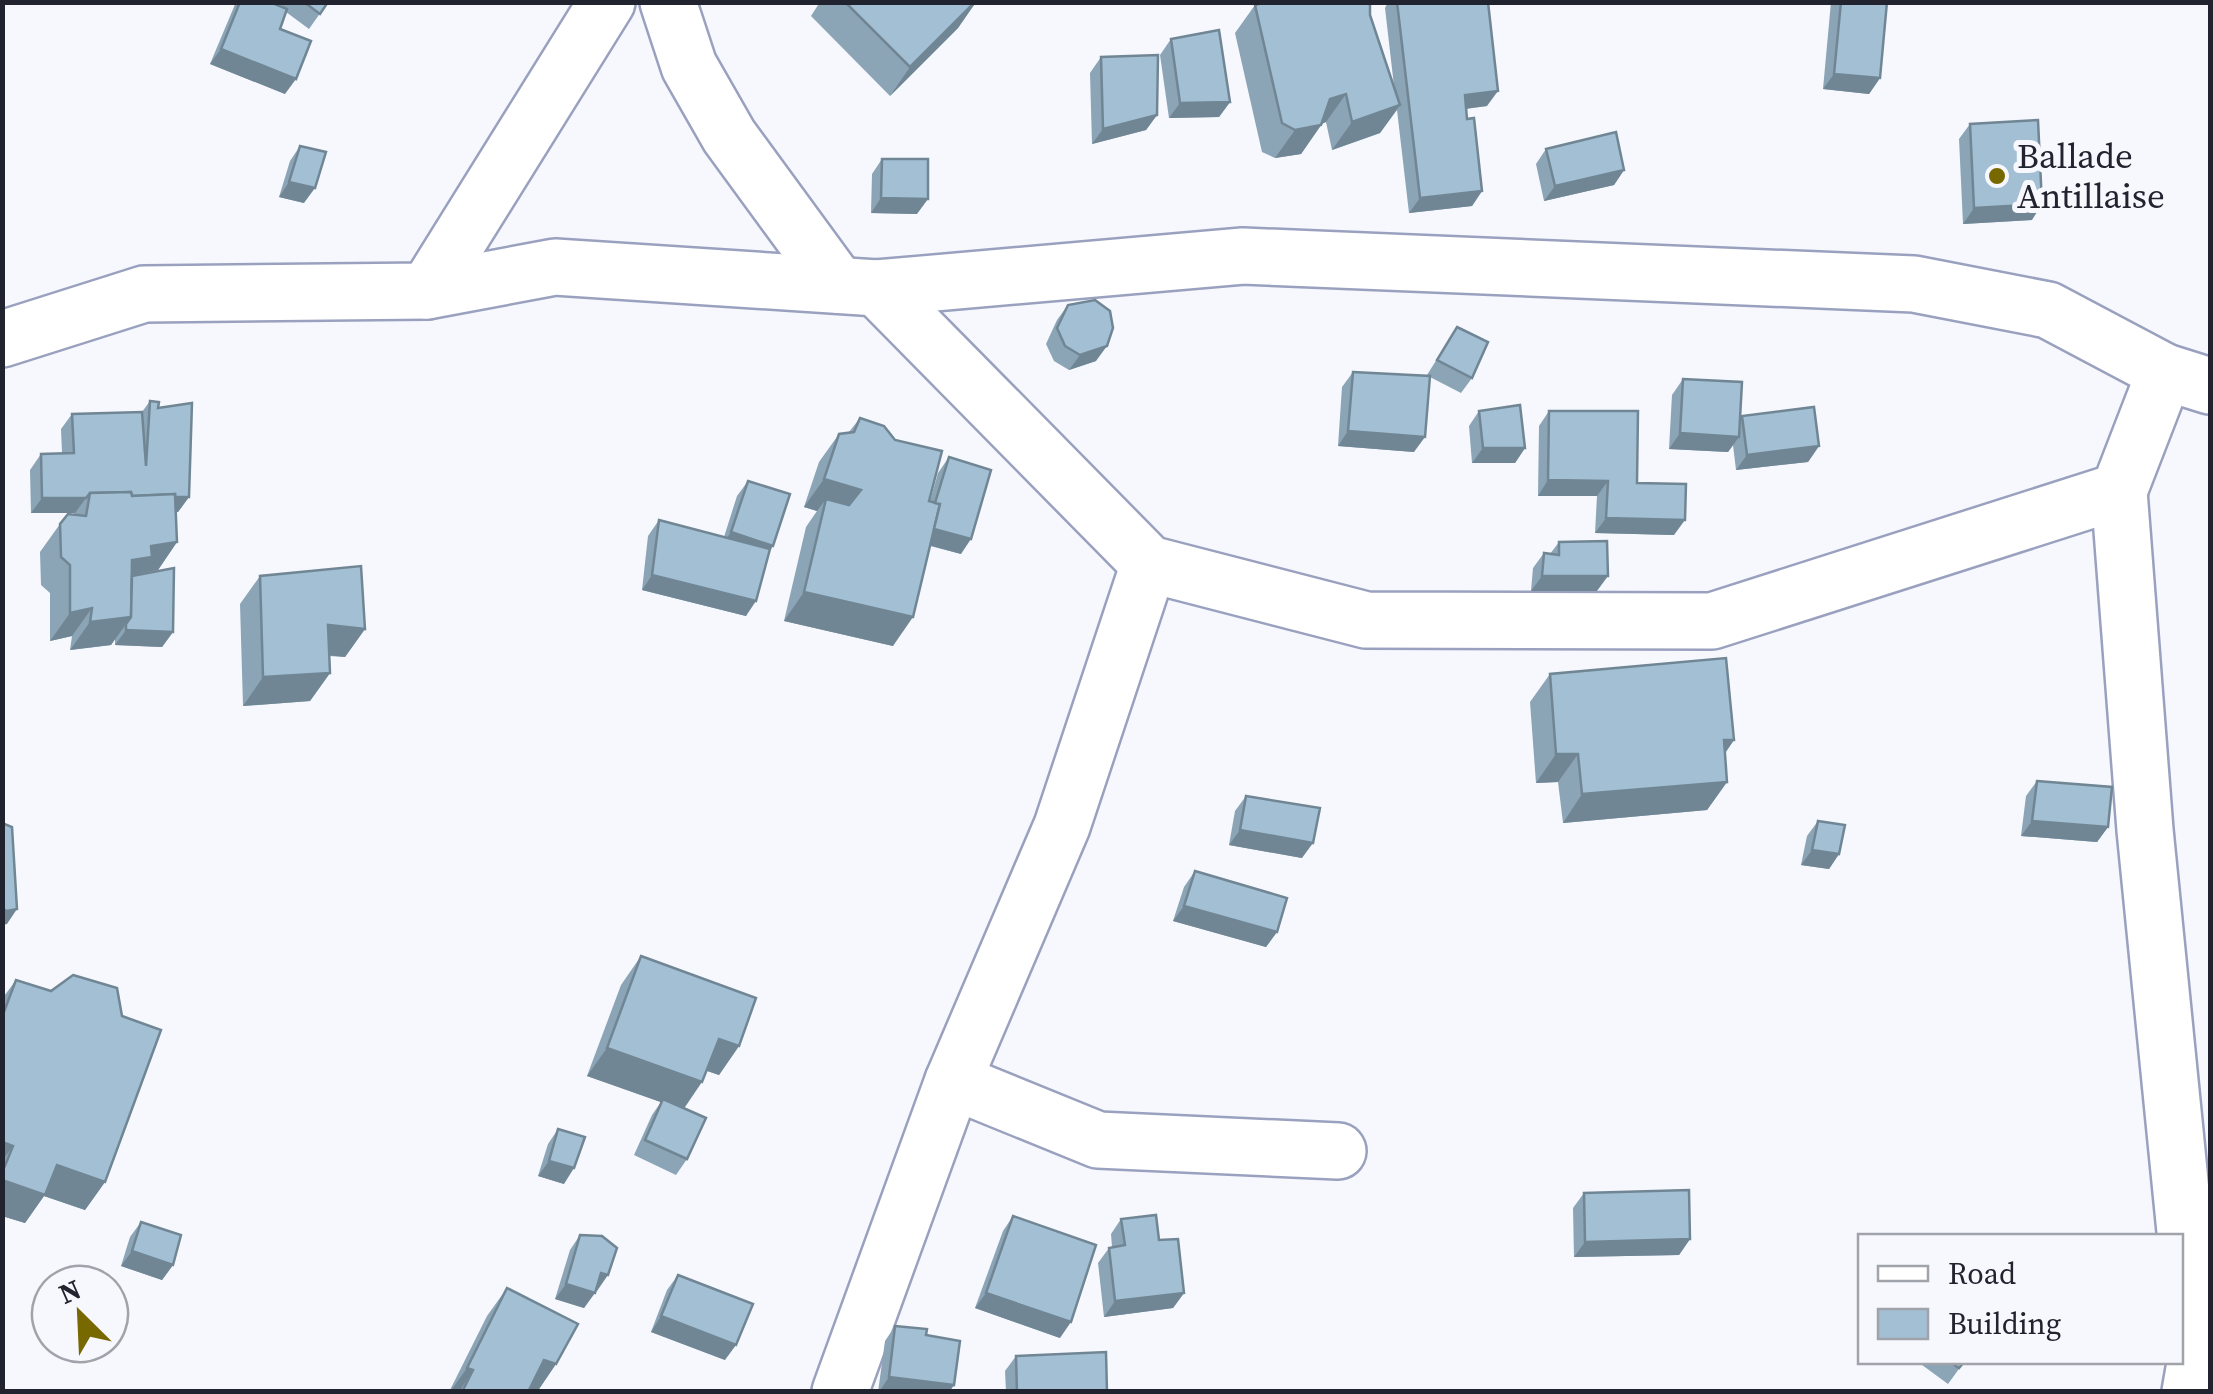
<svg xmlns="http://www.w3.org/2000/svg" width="2213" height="1394" font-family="'Source Serif 4',serif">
	<rect width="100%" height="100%" fill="#f6f8fe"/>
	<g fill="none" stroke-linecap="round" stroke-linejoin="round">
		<defs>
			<g id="minor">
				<path d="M 668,2 L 689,66 L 729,136 L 838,285"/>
				<path d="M 877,288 L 1149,564 L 1366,620 L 1712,621 L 2119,491 L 2165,372"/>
				<path d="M 427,291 L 607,2"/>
				<path d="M 2,339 L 144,294 L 427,291 L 555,267 L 877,288 L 1243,256 L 1914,284 L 2048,310 L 2165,372 L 2210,386"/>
				<path d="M 2119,491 L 2145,830 L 2197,1352 L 2190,1392"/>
				<path d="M 953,1081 L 1098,1140 L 1338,1151"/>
				<path d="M 840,1392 L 953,1081 L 1062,826 L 1149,564"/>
			</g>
		</defs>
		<use href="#minor" stroke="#9aa1bf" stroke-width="60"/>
		<use href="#minor" stroke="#fff" stroke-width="55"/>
	</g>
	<g fill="#8ba4b6">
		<path d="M 236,2 L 270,2 L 281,7 L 284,2 L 328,2 L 309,29 L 286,12 L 280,29 L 285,94 L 210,64 Z"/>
		<path d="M 820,2 L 976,2 L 958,28 L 890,96 L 811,16 Z"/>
		<path d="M 1388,2 L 1488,2 L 1487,106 L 1466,109 L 1482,191 L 1472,206 L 1409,213 L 1397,110 L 1380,133 L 1332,150 L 1326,122 L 1322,124 L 1301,154 L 1275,158 L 1262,152 L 1235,33 L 1255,5 L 1370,15 L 1394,86 L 1385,8 Z"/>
		<path d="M 1831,2 L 1887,2 L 1880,78 L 1869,94 L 1823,89 Z"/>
		<path d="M 1171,39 L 1230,102 L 1219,117 L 1169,118 L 1160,55 Z"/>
		<path d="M 1101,57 L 1157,115 L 1146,130 L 1092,144 L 1090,73 Z"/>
		<path d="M 1970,124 L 2032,220 L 1963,224 L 1959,139 Z"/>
		<path d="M 300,146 L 304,203 L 279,197 L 290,161 Z"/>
		<path d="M 1546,149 L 1624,170 L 1614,185 L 1544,201 L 1536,164 Z"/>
		<path d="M 882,159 L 917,214 L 871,213 L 872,174 Z"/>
		<path d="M 1068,305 L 1096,361 L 1069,370 L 1054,361 L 1046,344 L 1057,320 Z"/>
		<path d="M 1457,327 L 1472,378 L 1461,393 L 1430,377 L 1414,452 L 1338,446 L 1342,387 L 1353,372 L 1427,375 Z"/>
		<path d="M 1683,379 L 1740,420 L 1742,416 L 1819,446 L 1808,462 L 1736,470 L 1733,445 L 1728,452 L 1669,449 L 1672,395 Z"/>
		<path d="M 150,401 L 158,408 L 189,497 L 178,512 L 176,512 L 177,542 L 158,570 L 140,574 L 173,632 L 162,647 L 115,645 L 115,639 L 111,645 L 70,650 L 72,636 L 50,641 L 50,593 L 41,585 L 40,552 L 60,524 L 75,513 L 31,513 L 30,470 L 41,454 L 62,453 L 61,429 L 72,414 L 142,412 Z"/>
		<path d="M 1479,411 L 1525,448 L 1515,463 L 1472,463 L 1469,426 Z"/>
		<path d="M 1549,411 L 1637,483 L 1674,535 L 1595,533 L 1597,496 L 1538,496 L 1539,426 Z"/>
		<path d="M 860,418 L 930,501 L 938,473 L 949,457 L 961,554 L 930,546 L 893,646 L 784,621 L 806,527 L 817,511 L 804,507 L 819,462 L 839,434 L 849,432 Z"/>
		<path d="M 748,481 L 773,546 L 769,551 L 746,616 L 642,590 L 648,536 L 659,520 L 724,537 L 737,496 Z"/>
		<path d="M 1559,542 L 1597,591 L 1531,591 L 1533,568 L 1544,553 L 1550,554 Z"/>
		<path d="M 260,576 L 365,629 L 345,657 L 329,656 L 330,673 L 310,701 L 243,706 L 240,604 Z"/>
		<path d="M 1550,674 L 1734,740 L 1725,753 L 1727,782 L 1707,810 L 1563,823 L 1558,782 L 1536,783 L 1530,702 Z"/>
		<path d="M 2037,781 L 2108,827 L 2097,842 L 2021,836 L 2026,796 Z"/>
		<path d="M 1246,796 L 1302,858 L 1229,845 L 1235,811 Z"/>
		<path d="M 1818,821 L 1839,854 L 1829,869 L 1801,865 L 1807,836 Z"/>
		<path d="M 1195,871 L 1277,932 L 1266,947 L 1173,921 L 1184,887 Z"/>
		<path d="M 641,956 L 739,1046 L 719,1075 L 707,1071 L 684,1108 L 687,1159 L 676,1175 L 634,1155 L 652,1115 L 661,1102 L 587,1076 L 621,985 Z"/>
		<path d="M 16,980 L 105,1182 L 85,1210 L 44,1196 L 25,1223 L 2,1216 L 2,999 Z"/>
		<path d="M 558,1129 L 564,1184 L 538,1176 L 548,1144 Z"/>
		<path d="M 1584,1193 L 1690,1239 L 1679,1255 L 1574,1257 L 1573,1208 Z"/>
		<path d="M 1013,1216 L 1060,1338 L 975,1308 L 1003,1231 Z"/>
		<path d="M 1121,1219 L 1159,1240 L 1184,1293 L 1173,1308 L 1104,1317 L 1098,1263 L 1109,1248 L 1112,1247 L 1111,1234 Z"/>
		<path d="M 141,1222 L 173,1265 L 162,1280 L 121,1266 L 130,1237 Z"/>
		<path d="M 580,1235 L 597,1291 L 596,1290 L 584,1308 L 555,1299 L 570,1250 Z"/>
		<path d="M 678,1275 L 725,1360 L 651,1332 L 667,1290 Z"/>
		<path d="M 507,1288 L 556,1364 L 537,1392 L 529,1390 L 528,1392 L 449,1392 L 487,1316 Z"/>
		<path d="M 895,1326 L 926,1335 L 954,1385 L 949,1392 L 878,1392 L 885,1341 Z"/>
		<path d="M 1016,1356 L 1107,1392 L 1006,1392 L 1005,1371 Z"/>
		<path d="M 1918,1362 L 1964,1362 L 1948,1384 Z"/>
	</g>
	<g fill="#718694">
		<path d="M 976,2 L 958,28 L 890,96 L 910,67 Z"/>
		<path d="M 221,49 L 296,79 L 285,94 L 210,64 Z"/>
		<path d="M 1834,74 L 1880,78 L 1869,94 L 1823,89 Z"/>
		<path d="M 1498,91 L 1487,106 L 1454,110 L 1465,95 Z"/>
		<path d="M 1346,94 L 1326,122 L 1313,127 L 1321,125 L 1301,154 L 1275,158 L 1295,130 L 1330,99 Z"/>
		<path d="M 1230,102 L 1219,117 L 1169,118 L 1180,103 Z"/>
		<path d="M 1400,105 L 1380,133 L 1332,150 L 1352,122 Z"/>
		<path d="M 1157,115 L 1146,130 L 1092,144 L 1103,129 Z"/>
		<path d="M 1624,170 L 1614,185 L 1544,201 L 1555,186 Z"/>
		<path d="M 289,182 L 315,188 L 304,203 L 279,197 Z"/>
		<path d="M 1482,191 L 1472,206 L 1409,213 L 1420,198 Z"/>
		<path d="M 881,198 L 928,199 L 917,214 L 871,213 Z"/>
		<path d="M 2042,204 L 2032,220 L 1963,224 L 1974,208 Z"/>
		<path d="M 1107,346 L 1096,361 L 1069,370 L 1080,355 Z"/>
		<path d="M 1348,431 L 1425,437 L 1414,452 L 1338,446 Z"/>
		<path d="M 1680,433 L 1739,437 L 1728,452 L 1669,449 Z"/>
		<path d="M 1819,446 L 1808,462 L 1736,470 L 1747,455 Z"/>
		<path d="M 1483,448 L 1525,448 L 1515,463 L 1472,463 Z"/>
		<path d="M 824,479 L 861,490 L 841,519 L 826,499 L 817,511 L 804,507 Z"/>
		<path d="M 1548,480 L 1608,481 L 1597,496 L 1538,496 Z"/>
		<path d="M 189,497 L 178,512 L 87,513 L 89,498 Z"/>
		<path d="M 42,498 L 86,498 L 75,513 L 31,513 Z"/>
		<path d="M 1606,518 L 1685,520 L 1674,535 L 1595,533 Z"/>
		<path d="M 928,527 L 971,539 L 961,554 L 918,542 Z"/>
		<path d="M 731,532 L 773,546 L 762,561 L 721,547 Z"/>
		<path d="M 177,542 L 158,570 L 141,573 L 132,586 L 132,560 L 151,546 Z"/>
		<path d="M 652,575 L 756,601 L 746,616 L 642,590 Z"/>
		<path d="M 1542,576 L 1608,576 L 1597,591 L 1531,591 Z"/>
		<path d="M 804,592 L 913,617 L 893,646 L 784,621 Z"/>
		<path d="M 92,608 L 72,636 L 50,641 L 70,613 Z"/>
		<path d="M 131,617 L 111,645 L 70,650 L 90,622 Z"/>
		<path d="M 328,625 L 365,629 L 345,657 L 308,653 Z"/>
		<path d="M 126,630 L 173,632 L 162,647 L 115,645 Z"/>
		<path d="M 330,673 L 310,701 L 243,706 L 263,677 Z"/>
		<path d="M 1724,740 L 1734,740 L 1714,769 Z"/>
		<path d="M 1556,754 L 1578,754 L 1558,782 L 1536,783 Z"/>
		<path d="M 1727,782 L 1707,810 L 1563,823 L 1582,794 Z"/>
		<path d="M 2032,821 L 2108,827 L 2097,842 L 2021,836 Z"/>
		<path d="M 1240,830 L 1313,843 L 1302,858 L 1229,845 Z"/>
		<path d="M 1812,850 L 1839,854 L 1829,869 L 1801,865 Z"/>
		<path d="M 1184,906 L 1277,932 L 1266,947 L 1173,921 Z"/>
		<path d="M 2,909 L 17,909 L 7,924 L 2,925 Z"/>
		<path d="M 719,1039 L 739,1046 L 719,1075 L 699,1068 Z"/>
		<path d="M 607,1048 L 702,1082 L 683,1110 L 587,1076 Z"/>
		<path d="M 2,1142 L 13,1146 L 2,1161 Z"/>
		<path d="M 549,1161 L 574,1168 L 564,1184 L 538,1176 Z"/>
		<path d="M 57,1165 L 105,1182 L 85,1210 L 44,1196 L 25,1223 L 2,1216 L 2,1180 Z"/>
		<path d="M 1690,1239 L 1679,1255 L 1574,1257 L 1585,1242 Z"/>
		<path d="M 132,1251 L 173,1265 L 162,1280 L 121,1266 Z"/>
		<path d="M 601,1273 L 608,1275 L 597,1291 L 591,1288 Z"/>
		<path d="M 566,1284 L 595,1293 L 584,1308 L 555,1299 Z"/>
		<path d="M 986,1293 L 1071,1322 L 1060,1338 L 975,1308 Z"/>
		<path d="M 1184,1293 L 1173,1308 L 1104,1317 L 1115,1301 Z"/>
		<path d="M 661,1316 L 736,1345 L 725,1360 L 651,1332 Z"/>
		<path d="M 544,1360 L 556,1364 L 537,1392 L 524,1388 Z"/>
		<path d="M 467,1368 L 473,1370 L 459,1392 L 450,1392 Z"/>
		<path d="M 889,1377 L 954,1385 L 949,1392 L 879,1392 Z"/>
	</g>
	<g fill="#a2bfd4" stroke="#718694" stroke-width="2.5">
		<path d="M 240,2 L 270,2 L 287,9 L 280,29 L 311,41 L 296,79 L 221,49 Z"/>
		<path d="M 304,2 L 328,2 L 320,14 Z"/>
		<path d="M 845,2 L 975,2 L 910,67 Z"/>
		<path d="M 1265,2 L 1370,2 L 1370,15 L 1400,105 L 1352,122 L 1346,94 L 1330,99 L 1321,125 L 1295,130 L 1282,123 L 1255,5 Z"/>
		<path d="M 1397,2 L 1488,2 L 1498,91 L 1465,95 L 1467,119 L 1474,118 L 1482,191 L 1420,198 Z"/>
		<path d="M 1841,2 L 1887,2 L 1880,78 L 1834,74 Z"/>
		<path d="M 1219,30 L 1230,102 L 1180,103 L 1171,39 Z"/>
		<path d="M 1158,55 L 1157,115 L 1103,129 L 1101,57 Z"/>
		<path d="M 2038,120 L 2042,204 L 1974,208 L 1970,124 Z"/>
		<path d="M 1616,132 L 1624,170 L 1555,186 L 1546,149 Z"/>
		<path d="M 300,146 L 326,152 L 315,188 L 289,182 Z"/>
		<path d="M 882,159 L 928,159 L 928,199 L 881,198 Z"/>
		<path d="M 1095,300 L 1110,311 L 1113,328 L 1107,346 L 1080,355 L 1065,346 L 1057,328 L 1068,305 Z"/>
		<path d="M 1457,327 L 1488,342 L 1472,378 L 1437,360 Z"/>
		<path d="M 1353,372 L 1430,376 L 1425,437 L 1348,431 Z"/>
		<path d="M 1683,379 L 1742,382 L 1739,437 L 1680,433 Z"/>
		<path d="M 150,401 L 159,402 L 158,408 L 192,403 L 189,497 L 175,497 L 175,494 L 132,496 L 131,492 L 90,493 L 86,498 L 42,498 L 41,454 L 74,453 L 72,414 L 142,412 L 146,466 Z"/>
		<path d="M 1520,405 L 1525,448 L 1483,448 L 1479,411 Z"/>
		<path d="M 1814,407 L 1819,446 L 1747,455 L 1742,416 Z"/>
		<path d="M 1549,411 L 1638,411 L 1637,483 L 1686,484 L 1685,520 L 1606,518 L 1608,481 L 1548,480 Z"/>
		<path d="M 860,418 L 884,426 L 895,440 L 942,451 L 929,501 L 940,504 L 913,617 L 804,592 L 826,499 L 849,505 L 861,490 L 824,479 L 839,434 L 854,432 Z"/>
		<path d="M 949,457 L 991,470 L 971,539 L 934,529 L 940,504 L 935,503 Z"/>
		<path d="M 748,481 L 790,494 L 773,546 L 731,532 Z"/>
		<path d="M 131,492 L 132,496 L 175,494 L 177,542 L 151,546 L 152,557 L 132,560 L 131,617 L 90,622 L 92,608 L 70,613 L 70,565 L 61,557 L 60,524 L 68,514 L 86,516 L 90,493 Z"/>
		<path d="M 659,520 L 770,549 L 756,601 L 652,575 Z"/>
		<path d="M 1607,541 L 1608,576 L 1542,576 L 1544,553 L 1559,555 L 1559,542 Z"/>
		<path d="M 361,566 L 365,629 L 328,625 L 330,673 L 263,677 L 260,576 Z"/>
		<path d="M 174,568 L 173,632 L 126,630 L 126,624 L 131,617 L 132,576 Z"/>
		<path d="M 1726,658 L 1734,740 L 1724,740 L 1727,782 L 1582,794 L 1578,754 L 1556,754 L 1550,674 Z"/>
		<path d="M 2037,781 L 2112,787 L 2108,827 L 2032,821 Z"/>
		<path d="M 1246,796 L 1320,808 L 1313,843 L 1240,830 Z"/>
		<path d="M 1818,821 L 1845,825 L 1839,854 L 1812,850 Z"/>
		<path d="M 2,823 L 12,827 L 17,909 L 7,911 L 2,909 Z"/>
		<path d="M 1195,871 L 1287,898 L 1277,932 L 1184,906 Z"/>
		<path d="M 641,956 L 756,998 L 739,1046 L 719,1039 L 702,1082 L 607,1048 Z"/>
		<path d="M 73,975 L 117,988 L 122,1016 L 161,1030 L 105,1182 L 57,1165 L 45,1195 L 2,1180 L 2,1173 L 13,1146 L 2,1142 L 2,1017 L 16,980 L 51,991 Z"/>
		<path d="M 663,1099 L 706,1118 L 687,1159 L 645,1140 Z"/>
		<path d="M 558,1129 L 585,1137 L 574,1168 L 549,1161 Z"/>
		<path d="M 1689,1190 L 1690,1239 L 1585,1242 L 1584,1193 Z"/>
		<path d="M 1156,1215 L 1159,1240 L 1178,1239 L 1184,1293 L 1115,1301 L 1109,1248 L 1125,1245 L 1121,1219 Z"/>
		<path d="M 1013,1216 L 1096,1245 L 1071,1322 L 986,1293 Z"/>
		<path d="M 141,1222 L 181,1235 L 173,1265 L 132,1251 Z"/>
		<path d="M 580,1235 L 602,1236 L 617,1248 L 608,1275 L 601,1273 L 595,1293 L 566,1284 Z"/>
		<path d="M 678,1275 L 753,1304 L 736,1345 L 661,1316 Z"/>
		<path d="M 507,1288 L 578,1324 L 556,1364 L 544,1360 L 528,1392 L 462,1392 L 473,1370 L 467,1368 Z"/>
		<path d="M 895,1326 L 927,1329 L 926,1335 L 960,1341 L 954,1385 L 889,1377 Z"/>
		<path d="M 1106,1352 L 1107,1392 L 1017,1392 L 1016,1356 Z"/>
		<path d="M 1950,1362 L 1964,1362 L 1959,1368 Z"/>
	</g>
	<circle fill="#786800" stroke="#f6f8fe" stroke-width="4" cx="1997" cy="176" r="10"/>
	<g text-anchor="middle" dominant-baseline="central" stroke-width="10" stroke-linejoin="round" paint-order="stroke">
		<g font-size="35" fill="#21242f" stroke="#f6f8fe" text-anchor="start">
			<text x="2017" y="156">Ballade<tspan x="2017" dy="40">Antillaise</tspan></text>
		</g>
	</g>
	<rect width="2213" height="1394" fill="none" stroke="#21242f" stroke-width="10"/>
	<rect x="1858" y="1234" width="325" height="130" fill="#f6f8fe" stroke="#a1a3ab" stroke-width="2.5"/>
	<rect x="1878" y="1266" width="50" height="15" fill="#ffffff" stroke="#a1a3ab" stroke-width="2.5"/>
	<text x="1948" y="1284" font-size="30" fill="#21242f">Road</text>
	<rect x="1878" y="1309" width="50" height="30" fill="#a2bfd4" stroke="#a1a3ab" stroke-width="2.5"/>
	<text x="1948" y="1334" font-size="30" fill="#21242f">Building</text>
	<g transform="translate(80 1314) rotate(336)"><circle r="48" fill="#f6f8fe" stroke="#a1a3ab" stroke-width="2.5"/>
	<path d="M0-8L18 38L0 25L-18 38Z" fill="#786800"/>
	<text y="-15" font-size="28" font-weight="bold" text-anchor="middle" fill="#21242f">N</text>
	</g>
</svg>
